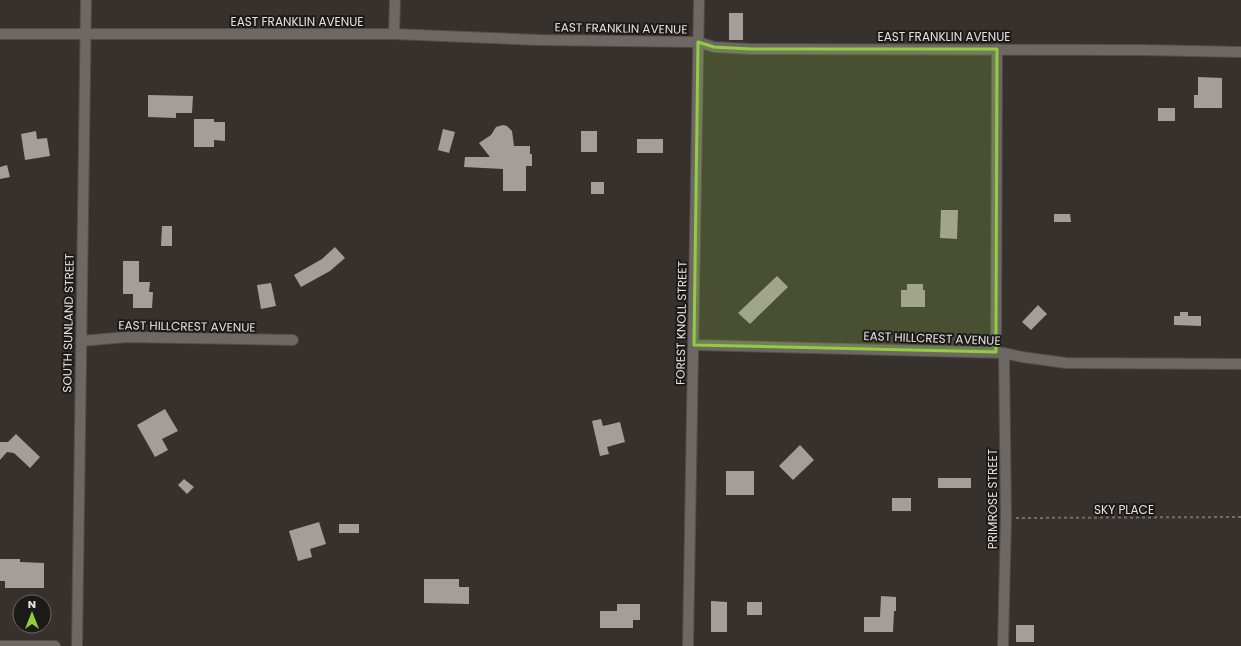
<svg xmlns="http://www.w3.org/2000/svg" width="1241" height="646" font-family="Poppins,sans-serif">
	<rect width="100%" height="100%" fill="#37312e"/>
	<g fill="#a49d99">
		<rect x="729" y="13" width="14" height="27"/>
		<path d="M 1198,77 L 1222,78 L 1222,108 L 1194,108 L 1194,95 L 1198,95 Z"/>
		<path d="M 148,95 L 193,96 L 192,113 L 176,113 L 176,118 L 148,117 Z"/>
		<rect x="1158" y="108" width="17" height="13"/>
		<path d="M 194,119 L 214,119 L 214,122 L 225,122 L 225,141 L 214,140 L 214,147 L 194,147 Z"/>
		<path d="M 503,125 L 507,126 L 512,131 L 514,146 L 530,146 L 530,154 L 532,154 L 532,166 L 526,166 L 526,191 L 503,191 L 503,169 L 464,167 L 465,157 L 490,157 L 479,143 L 491,135 L 496,127 Z"/>
		<path d="M 443,129 L 455,132 L 449,153 L 438,150 Z"/>
		<path d="M 36,131 L 37,139 L 47,138 L 50,156 L 25,160 L 21,134 Z"/>
		<rect x="581" y="131" width="16" height="21"/>
		<rect x="637" y="139" width="26" height="14"/>
		<path d="M 7,165 L 10,177 L 0,179 L 0,167 Z"/>
		<rect x="591" y="182" width="13" height="12"/>
		<path d="M 941,210 L 958,210 L 957,239 L 940,238 Z"/>
		<path d="M 1054,214 L 1070,214 L 1071,222 L 1054,222 Z"/>
		<path d="M 162,226 L 172,226 L 172,246 L 161,246 Z"/>
		<path d="M 335,247 L 345,258 L 330,271 L 301,287 L 294,275 L 322,259 Z"/>
		<path d="M 123,261 L 139,261 L 139,282 L 150,282 L 149,292 L 153,292 L 152,308 L 133,308 L 133,294 L 123,294 Z"/>
		<path d="M 777,276 L 788,287 L 750,324 L 738,313 Z"/>
		<path d="M 271,283 L 276,306 L 261,309 L 257,285 Z"/>
		<path d="M 907,284 L 923,284 L 923,290 L 925,290 L 925,307 L 901,307 L 901,290 L 907,290 Z"/>
		<path d="M 1038,305 L 1047,314 L 1031,330 L 1022,322 Z"/>
		<path d="M 1180,312 L 1188,312 L 1188,316 L 1201,316 L 1201,326 L 1174,325 L 1174,316 L 1180,316 Z"/>
		<path d="M 165,409 L 178,431 L 162,439 L 168,450 L 155,457 L 137,425 Z"/>
		<path d="M 601,419 L 603,426 L 620,422 L 625,442 L 607,447 L 609,454 L 600,456 L 592,421 Z"/>
		<path d="M 16,434 L 40,457 L 30,468 L 14,453 L 7,452 L 0,460 L 0,442 L 8,442 Z"/>
		<path d="M 800,445 L 814,460 L 793,480 L 779,466 Z"/>
		<rect x="726" y="471" width="28" height="24"/>
		<rect x="938" y="478" width="33" height="10"/>
		<path d="M 184,479 L 194,487 L 187,494 L 178,485 Z"/>
		<rect x="892" y="498" width="19" height="13"/>
		<path d="M 319,522 L 326,544 L 310,549 L 312,557 L 298,561 L 289,531 Z"/>
		<rect x="339" y="524" width="20" height="9"/>
		<path d="M 0,559 L 20,559 L 20,562 L 44,563 L 44,588 L 5,588 L 5,581 L 0,581 Z"/>
		<path d="M 424,579 L 459,579 L 459,587 L 469,587 L 469,604 L 424,603 Z"/>
		<path d="M 881,596 L 896,597 L 896,611 L 894,611 L 893,632 L 864,632 L 864,617 L 880,617 Z"/>
		<path d="M 711,601 L 727,602 L 727,632 L 711,632 Z"/>
		<rect x="747" y="602" width="15" height="13"/>
		<path d="M 617,604 L 640,604 L 640,620 L 633,620 L 633,628 L 600,628 L 600,611 L 617,611 Z"/>
		<rect x="1016" y="625" width="18" height="17"/>
	</g>
	<g fill="none" stroke-linecap="round" stroke-linejoin="round">
		<defs>
			<g id="street">
				<path d="M 0,34 L 394,34 L 540,40 L 698,42 L 714,47 L 751,49 L 1142,50 L 1241,52"/>
				<path d="M 394,34 L 395,0"/>
				<path d="M 81,341 L 127,337 L 293,340"/>
				<path d="M 694,345 L 1004,353 L 1022,357 L 1066,363 L 1241,364"/>
				<path d="M 996,352 L 997,49"/>
				<path d="M 0,646 L 55,646"/>
				<path d="M 77,646 L 86,0"/>
				<path d="M 688,646 L 699,0"/>
				<path d="M 1003,646 L 1006,518 L 1004,353"/>
			</g>
		</defs>
		<use href="#street" stroke="#514d4a" stroke-width="12"/>
		<path stroke="#726e6b" stroke-width="2" stroke-dasharray="3 3" stroke-linecap="butt" d="M 1016,518 L 1241,517"/>
		<use href="#street" stroke="#6e6864" stroke-width="10"/>
	</g>
	<path fill="#91cd3f" fill-opacity="0.2" stroke="#91cd3f" stroke-width="3" stroke-linejoin="round" d="M 698,42 L 714,47 L 751,49 L 997,49 L 996,352 L 694,345 Z"/>
	<g text-anchor="middle" dominant-baseline="central" stroke-width="4" stroke-linejoin="round" paint-order="stroke">
		<g font-size="12" fill="#e4e1df" stroke="#1c1a18">
			<text x="297" y="21">EAST FRANKLIN AVENUE</text>
			<text transform="translate(621 28) rotate(1)">EAST FRANKLIN AVENUE</text>
			<text x="944" y="36">EAST FRANKLIN AVENUE</text>
			<text transform="translate(68 323) rotate(-89)">SOUTH SUNLAND STREET</text>
			<text transform="translate(681 323) rotate(-89)">FOREST KNOLL STREET</text>
			<text transform="translate(187 326) rotate(1)">EAST HILLCREST AVENUE</text>
			<text transform="translate(932 338) rotate(2)">EAST HILLCREST AVENUE</text>
			<text transform="translate(992 499) rotate(-90)">PRIMROSE STREET</text>
			<text x="1124" y="509">SKY PLACE</text>
		</g>
	</g>
	<g transform="translate(32 614)"><circle r="19" fill="#1c1a18" stroke="#6c6a68"/>
	<path d="M0-3L7 15L0 10L-7 15Z" fill="#91cd3f"/>
	<text y="-6" font-size="11" font-weight="bold" text-anchor="middle" fill="#e4e1df">N</text>
	</g>
</svg>
